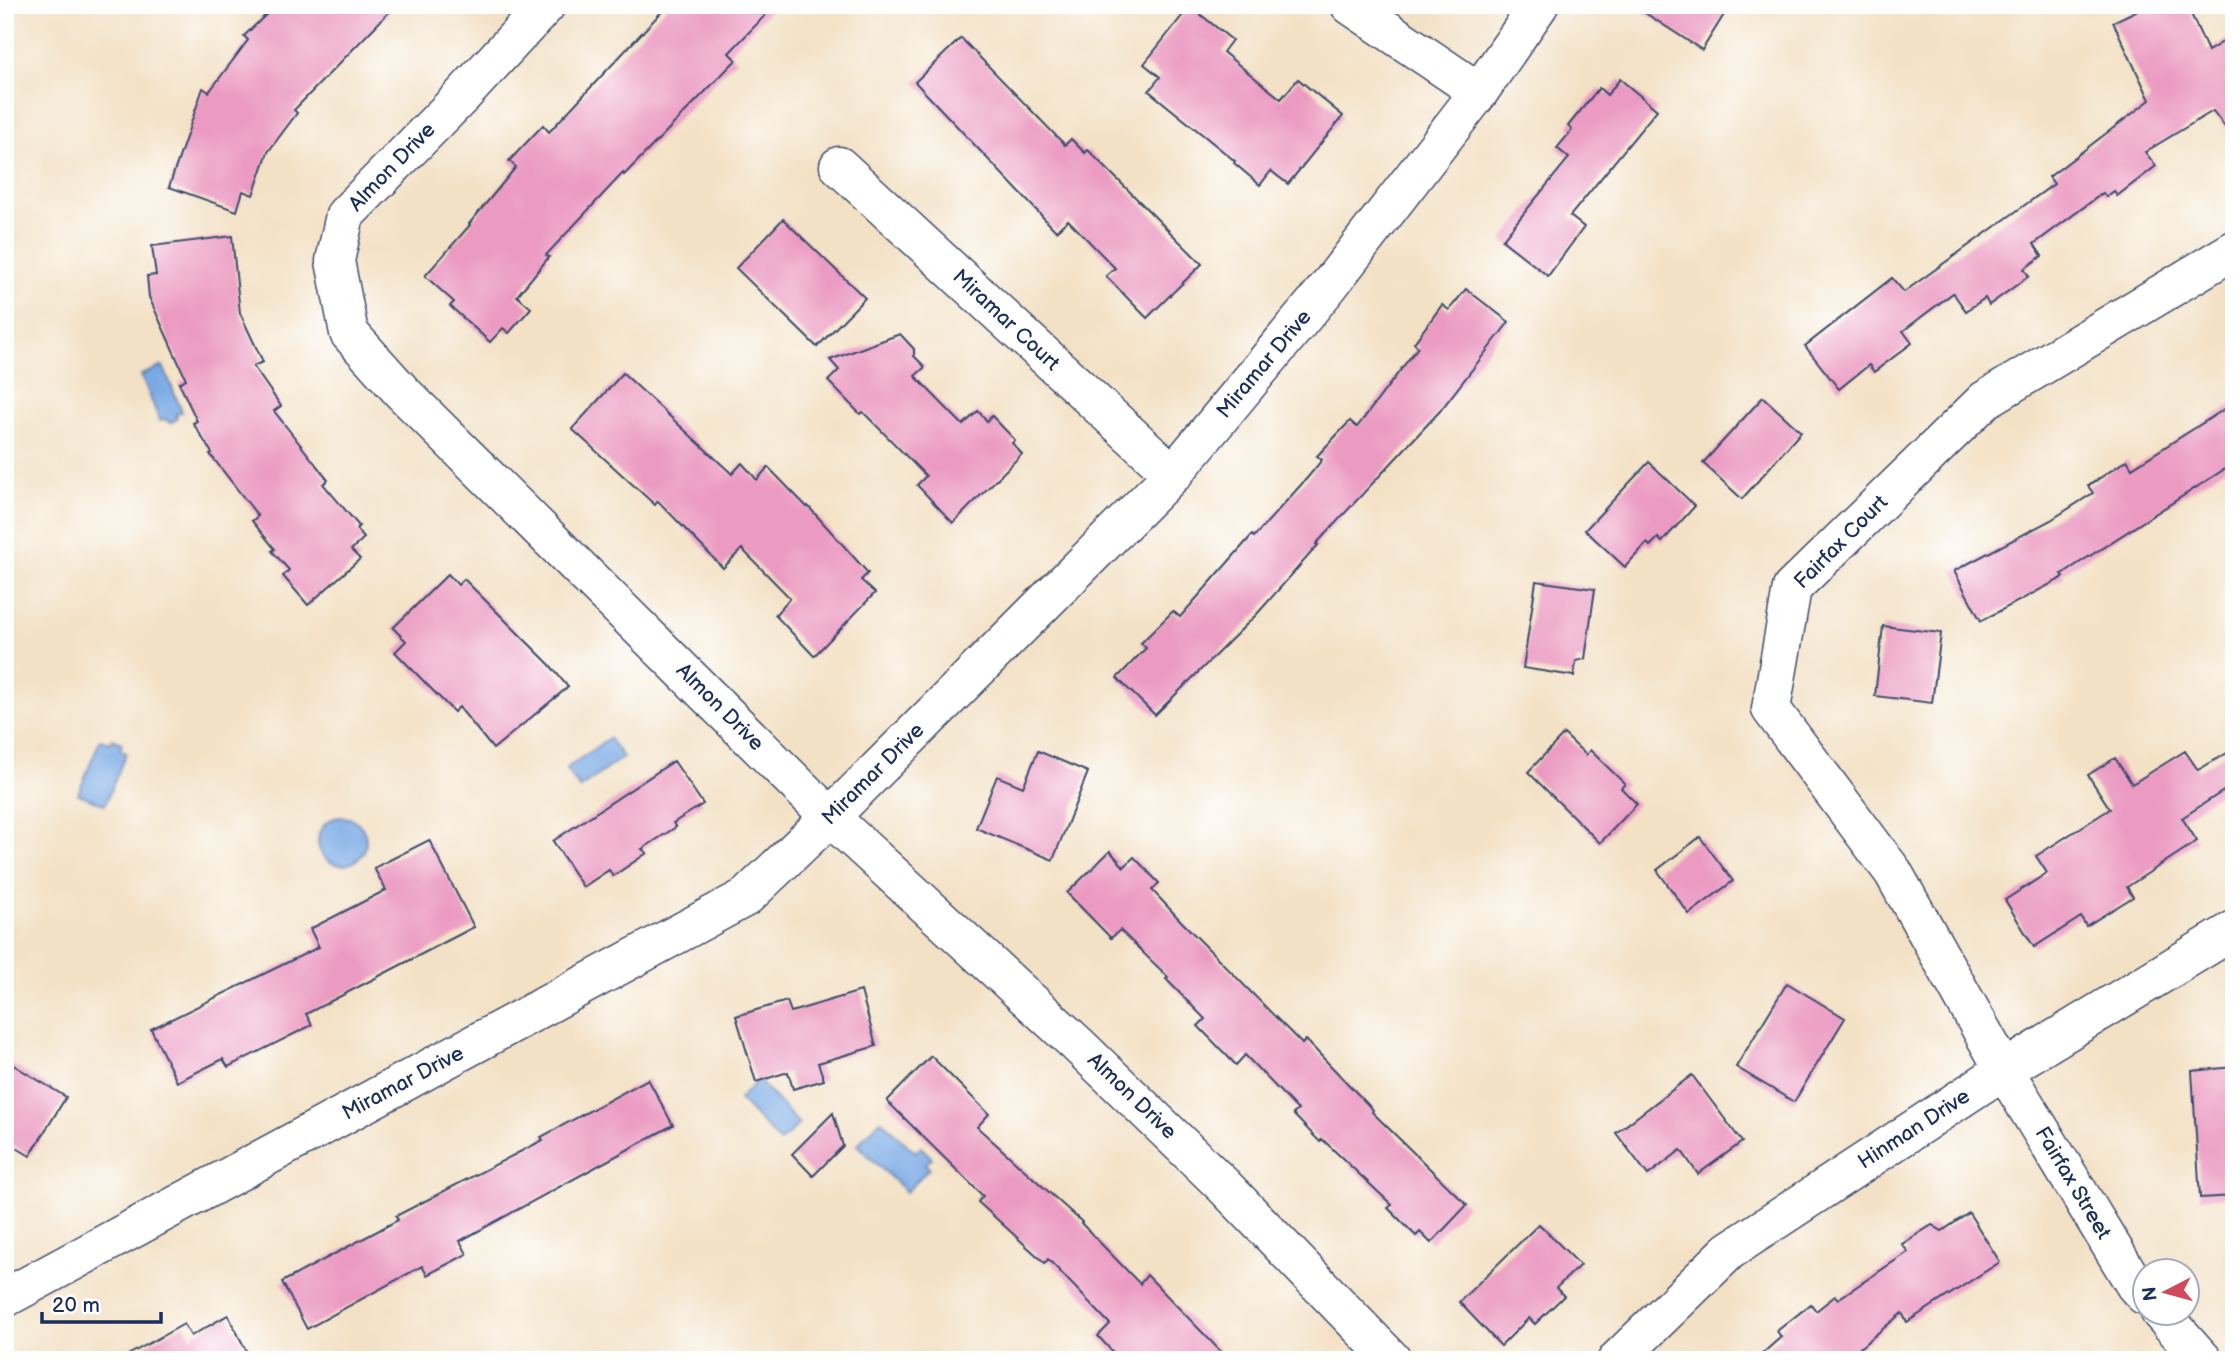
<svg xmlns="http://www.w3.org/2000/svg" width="2239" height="1365" font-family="'Balsamiq Sans',sans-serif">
	<rect width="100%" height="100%" fill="#fff"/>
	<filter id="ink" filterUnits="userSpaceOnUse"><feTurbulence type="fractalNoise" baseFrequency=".0143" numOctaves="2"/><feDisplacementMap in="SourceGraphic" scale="14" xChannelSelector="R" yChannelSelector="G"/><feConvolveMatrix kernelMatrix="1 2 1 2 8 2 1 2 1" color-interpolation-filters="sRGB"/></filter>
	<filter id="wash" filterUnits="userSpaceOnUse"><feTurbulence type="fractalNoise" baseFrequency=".00686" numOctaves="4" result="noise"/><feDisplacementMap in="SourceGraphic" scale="28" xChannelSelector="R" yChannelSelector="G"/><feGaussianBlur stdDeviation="1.57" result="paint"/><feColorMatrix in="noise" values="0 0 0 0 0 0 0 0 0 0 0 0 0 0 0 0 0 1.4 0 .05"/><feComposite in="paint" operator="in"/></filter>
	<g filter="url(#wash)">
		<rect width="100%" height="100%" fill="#f3e1c5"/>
		<g fill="#7aaae4" stroke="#4a6ca1" stroke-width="2">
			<path d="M 163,366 L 182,412 L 176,414 L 177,419 L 170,423 L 165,419 L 160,421 L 141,375 Z"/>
			<path d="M 609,738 L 623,757 L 580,788 L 566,769 Z"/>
			<path d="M 112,739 L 122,743 L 120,750 L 126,753 L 105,805 L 78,794 L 100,740 L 110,743 Z"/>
			<circle cx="342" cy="841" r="24"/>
			<path d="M 758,1080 L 799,1124 L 780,1142 L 739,1099 Z"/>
			<path d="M 881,1120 L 915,1152 L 921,1147 L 932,1158 L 925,1164 L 929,1168 L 906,1192 L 857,1145 Z"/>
		</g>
		<g id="blocks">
			<g fill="#eb9ac1">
				<path d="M 276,5 L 396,5 L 294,110 L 297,113 L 268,152 L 253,195 L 243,191 L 237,211 L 169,187 L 203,88 L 209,92 L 248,40 L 244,36 Z"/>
				<path d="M 668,5 L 775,5 L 729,53 L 736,60 L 624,175 L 623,173 L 546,255 L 549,257 L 517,296 L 531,308 L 509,333 L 503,328 L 490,342 L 450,306 L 454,302 L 425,276 L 470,225 L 469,224 L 516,167 L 509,161 L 543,125 L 549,132 Z"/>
				<path d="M 1633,5 L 1730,5 L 1702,50 Z"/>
				<path d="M 2148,5 L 2187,5 L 2208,51 L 2234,35 L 2234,139 L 2213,111 L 2145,152 L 2156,166 L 2117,196 L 2114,191 L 2106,197 L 2103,193 L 2034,244 L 2042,256 L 2024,269 L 2029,276 L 1989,305 L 1985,298 L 1966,311 L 1953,293 L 1903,331 L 1912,343 L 1874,372 L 1869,365 L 1839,389 L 1805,346 L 1892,278 L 1904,292 L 2054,184 L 2049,177 L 2150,100 L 2113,22 Z"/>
				<path d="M 1190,6 L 1232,40 L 1223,52 L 1281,99 L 1298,79 L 1343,116 L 1288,184 L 1271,171 L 1260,185 L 1234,163 L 1235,161 L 1149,91 L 1160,77 L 1144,64 Z"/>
				<path d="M 961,38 L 1065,145 L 1071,139 L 1085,153 L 1088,150 L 1202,264 L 1147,318 L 1106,276 L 1115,268 L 1068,220 L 1056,231 L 915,82 Z"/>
				<path d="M 1620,79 L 1657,110 L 1570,216 L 1584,227 L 1548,276 L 1502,240 L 1569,158 L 1557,148 L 1572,130 L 1568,126 L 1599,88 L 1607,95 Z"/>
				<path d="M 783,219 L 865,298 L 817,347 L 736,268 Z"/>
				<path d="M 232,236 L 240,313 L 263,362 L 253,366 L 281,406 L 274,411 L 328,480 L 323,484 L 359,526 L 356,529 L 364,538 L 351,550 L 360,559 L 308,605 L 283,576 L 289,570 L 272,551 L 275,549 L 252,521 L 258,516 L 210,454 L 212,453 L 193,423 L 197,421 L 179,383 L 186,379 L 149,297 L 147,276 L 156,275 L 152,246 Z"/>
				<path d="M 1466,289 L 1509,322 L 1440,411 L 1316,544 L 1318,545 L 1257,614 L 1155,715 L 1117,678 L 1146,648 L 1141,643 L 1173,611 L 1180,617 L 1252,535 L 1254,537 L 1308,477 L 1322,460 L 1317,456 L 1350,421 L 1357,427 L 1418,347 L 1414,343 L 1442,305 L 1449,310 Z"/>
				<path d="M 900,334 L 914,349 L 914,356 L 925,367 L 915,376 L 963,425 L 978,411 L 987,421 L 992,416 L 1015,440 L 1012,443 L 1022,454 L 953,523 L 917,485 L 926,476 L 863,412 L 860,414 L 828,381 L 839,370 L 830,360 Z"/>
				<path d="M 623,373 L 732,474 L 742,463 L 757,480 L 768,467 L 807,507 L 808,506 L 868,573 L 861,580 L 875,593 L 814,656 L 775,615 L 790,598 L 742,549 L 723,568 L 658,501 L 655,505 L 572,429 Z"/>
				<path d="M 1763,397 L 1801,432 L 1742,499 L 1703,463 Z"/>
				<path d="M 2234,403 L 2234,463 L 2062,574 L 2064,577 L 1981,621 L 1954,571 L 2051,520 L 2093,493 L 2088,486 L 2127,460 L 2132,468 Z"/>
				<path d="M 1649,462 L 1695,506 L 1662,542 L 1658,538 L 1650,546 L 1647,543 L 1625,567 L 1585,530 Z"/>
				<path d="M 448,574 L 458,585 L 464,579 L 550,665 L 568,687 L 493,749 L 459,707 L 454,712 L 395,652 L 406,641 L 393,628 Z"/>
				<path d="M 1536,581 L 1595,589 L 1585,659 L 1576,661 L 1574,676 L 1523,668 Z"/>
				<path d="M 1883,626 L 1941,633 L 1932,703 L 1875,696 Z"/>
				<path d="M 1564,734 L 1586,755 L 1590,750 L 1625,784 L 1621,788 L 1637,804 L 1600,843 L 1528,772 Z"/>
				<path d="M 2234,749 L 2234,784 L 2182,818 L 2197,841 L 2127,887 L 2133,897 L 2086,926 L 2081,917 L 2034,947 L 2005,900 L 2047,873 L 2036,856 L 2110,809 L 2088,775 L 2115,758 L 2132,784 L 2185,751 L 2198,770 Z"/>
				<path d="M 1038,751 L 1088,772 L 1053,860 L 976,828 L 997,776 L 1023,787 Z"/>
				<path d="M 674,761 L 703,804 L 673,823 L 676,827 L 642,849 L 647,853 L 613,876 L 609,870 L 583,887 L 553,841 Z"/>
				<path d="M 1700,837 L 1733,881 L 1689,914 L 1657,870 Z"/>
				<path d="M 429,840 L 474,927 L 306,1014 L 312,1025 L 228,1067 L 223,1059 L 177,1082 L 151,1029 L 319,947 L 310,929 L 386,890 L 374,868 Z"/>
				<path d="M 1110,851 L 1124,867 L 1134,857 L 1159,883 L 1152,890 L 1181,921 L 1302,1044 L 1306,1040 L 1373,1110 L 1372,1112 L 1467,1205 L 1431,1243 L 1420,1232 L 1416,1236 L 1388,1208 L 1392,1205 L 1322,1139 L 1320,1142 L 1293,1114 L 1298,1110 L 1245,1055 L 1236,1065 L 1198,1026 L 1205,1019 L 1166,979 L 1168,977 L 1120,930 L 1111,938 L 1067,893 Z"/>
				<path d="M 1787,983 L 1845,1018 L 1794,1102 L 1736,1067 Z"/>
				<path d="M 861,991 L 876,1046 L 818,1063 L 824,1080 L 793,1089 L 788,1072 L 756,1082 L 736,1016 L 787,1001 L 791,1012 Z"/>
				<path d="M 931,1056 L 989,1114 L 977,1127 L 1082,1222 L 1081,1223 L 1140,1284 L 1147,1275 L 1229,1360 L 1120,1360 L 1098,1336 L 1110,1324 L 1048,1259 L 1045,1263 L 978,1202 L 983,1196 L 887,1101 Z"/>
				<path d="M 5,1060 L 66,1097 L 30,1156 L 5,1141 Z"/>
				<path d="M 2234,1067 L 2234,1196 L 2200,1198 L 2192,1071 Z"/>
				<path d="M 1692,1075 L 1742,1142 L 1698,1174 L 1681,1150 L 1648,1175 L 1616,1133 Z"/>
				<path d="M 648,1079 L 673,1125 L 460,1241 L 467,1254 L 427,1275 L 422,1266 L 307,1329 L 282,1282 L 398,1220 L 396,1216 L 543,1140 L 541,1137 Z"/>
				<path d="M 833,1113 L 843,1146 L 813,1176 L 792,1154 Z"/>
				<path d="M 1969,1213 L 2000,1262 L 1907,1322 L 1902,1313 L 1845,1360 L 1755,1360 L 1781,1337 L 1777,1331 L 1811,1304 L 1816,1311 L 1835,1296 L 1838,1299 L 1908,1252 L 1902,1244 L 1932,1225 L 1942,1231 Z"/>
				<path d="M 1539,1224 L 1580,1265 L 1556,1288 L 1564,1296 L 1535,1324 L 1529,1318 L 1501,1346 L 1459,1302 Z"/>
				<path d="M 228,1315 L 251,1360 L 119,1360 L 184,1324 L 191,1336 Z"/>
			</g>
		</g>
	</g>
	<g filter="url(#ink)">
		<use href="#blocks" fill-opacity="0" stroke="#3b4a6d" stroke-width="2"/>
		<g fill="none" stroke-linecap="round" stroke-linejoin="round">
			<defs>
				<g id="minor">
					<path d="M 546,5 L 461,97 L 345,215 L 335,261 L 349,333 L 402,392 L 830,817 L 1077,1044 L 1224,1186 L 1392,1360"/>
					<path d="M 1350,5 L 1479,92"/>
					<path d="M 839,166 L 1173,474"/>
					<path d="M 2144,1295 L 2135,1285 L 2004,1070 L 1893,872 L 1771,709 L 1792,588 L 1985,400 L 2234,250"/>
					<path d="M 5,1298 L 746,897 L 830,817 L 1173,474 L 1328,287 L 1479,92 L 1539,5"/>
					<path d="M 2160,1312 L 2203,1360"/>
					<path d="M 1617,1360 L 1729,1251 L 2004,1070 L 2234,930"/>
				</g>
			</defs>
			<use href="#minor" stroke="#3b4a6d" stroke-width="41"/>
			<use href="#minor" stroke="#fff" stroke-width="38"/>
		</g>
	</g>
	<g text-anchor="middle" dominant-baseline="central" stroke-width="7" stroke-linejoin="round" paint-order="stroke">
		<g font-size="21" fill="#1b2f5e" stroke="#fff">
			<text transform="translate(392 167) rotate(-46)">Almon Drive</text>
			<text transform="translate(1006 320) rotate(43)">Miramar Court</text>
			<text transform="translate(1264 364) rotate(-50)">Miramar Drive</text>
			<text transform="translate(1841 542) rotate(-45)">Fairfax Court</text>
			<text transform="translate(720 707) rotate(45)">Almon Drive</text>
			<text transform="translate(873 774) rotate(-45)">Miramar Drive</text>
			<text transform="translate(403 1083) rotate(-28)">Miramar Drive</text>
			<text transform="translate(1132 1096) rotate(44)">Almon Drive</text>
			<text transform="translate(1914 1129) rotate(-33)">Hinman Drive</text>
			<text transform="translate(2073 1183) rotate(59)">Fairfax Street</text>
		</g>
	</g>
	<rect width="2239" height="1365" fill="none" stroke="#fff" stroke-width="28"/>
	<g transform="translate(2166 1292) rotate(264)"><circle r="33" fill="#ffffff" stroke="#a4acbf" stroke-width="2"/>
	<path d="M0-5L12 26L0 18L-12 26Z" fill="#d1495b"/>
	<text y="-10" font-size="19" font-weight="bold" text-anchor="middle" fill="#1b2f5e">N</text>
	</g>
	<path d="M42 1312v10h119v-10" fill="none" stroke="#1b2f5e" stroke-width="3.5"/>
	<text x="52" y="1312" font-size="21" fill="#1b2f5e" stroke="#ffffff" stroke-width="5" paint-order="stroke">20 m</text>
</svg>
